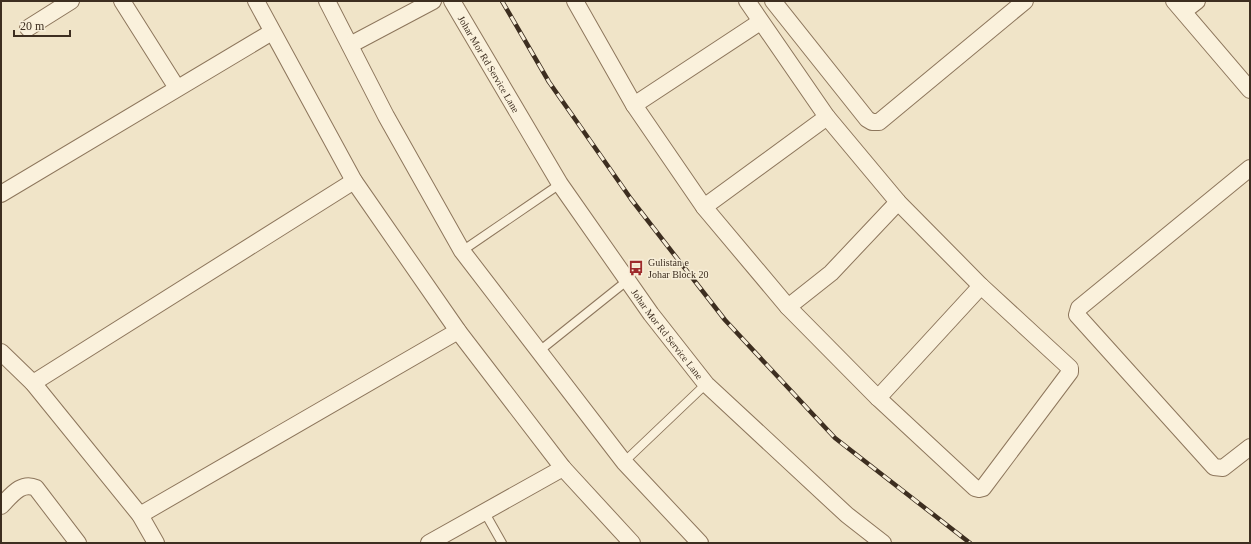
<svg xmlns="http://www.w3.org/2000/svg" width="1251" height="544" font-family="'Times New Roman',serif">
	<rect width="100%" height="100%" fill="#f0e4c8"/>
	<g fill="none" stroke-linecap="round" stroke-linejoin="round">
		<defs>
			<g id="service">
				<path d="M 462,251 L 560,184"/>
				<path d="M 538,352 L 628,280"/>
				<path d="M 624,462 L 706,384"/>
				<path d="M 485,513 L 502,543"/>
			</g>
			<g id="minor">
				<path d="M 122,1 L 177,88"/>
				<path d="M 256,1 L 354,181 L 458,331 L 563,468 L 632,543"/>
				<path d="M 327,1 L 386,116 L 462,251 L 624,462 L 700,543"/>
				<path id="s1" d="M 452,1 L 560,184 L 651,314 L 706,384 L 847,515 L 883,543"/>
				<path d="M 575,1 L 634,105 L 704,207 L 788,307 L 878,398 L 975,488 L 979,489 L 983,488 L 1070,372 L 1070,368 L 981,286 L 898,202 L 827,117 L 747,1"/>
				<path d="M 773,1 L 867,119 L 872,122 L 879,122 L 1025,1"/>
				<path d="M 1174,1 L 1250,90"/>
				<path d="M 1184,11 L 1197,1"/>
				<path d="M 28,28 L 71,1"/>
				<path d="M 350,45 L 433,1"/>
				<path d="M 634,105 L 760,22"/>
				<path d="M 1250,168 L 1079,308 L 1077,315 L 1214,467 L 1223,468 L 1250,447"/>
				<path d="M 1,194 L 272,32"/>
				<path d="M 704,207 L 827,117"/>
				<path d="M 788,307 L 831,273 L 898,202"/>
				<path d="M 1,352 L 33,383 L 140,515 L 156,543"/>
				<path d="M 33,383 L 354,181"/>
				<path d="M 878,398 L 981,286"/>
				<path d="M 1,506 C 11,496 21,481 36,488 L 78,543"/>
				<path d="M 140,515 L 458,331"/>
				<path d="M 429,543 L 563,468"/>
			</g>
		</defs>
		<use href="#service" stroke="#8d765c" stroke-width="10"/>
		<use href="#minor" stroke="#8d765c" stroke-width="18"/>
		<use href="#service" stroke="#faf1dc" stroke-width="8"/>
		<use href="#minor" stroke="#faf1dc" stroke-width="16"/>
		<defs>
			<path id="rail" d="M 502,1 L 549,82 L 631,199 L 725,320 L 835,438 L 970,543"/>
		</defs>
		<use href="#rail" stroke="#3d2e20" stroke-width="4.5"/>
		<use href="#rail" stroke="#f7eed8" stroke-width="3" stroke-dasharray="9" stroke-linecap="butt"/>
	</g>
	<defs>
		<symbol id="bus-bare" viewBox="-9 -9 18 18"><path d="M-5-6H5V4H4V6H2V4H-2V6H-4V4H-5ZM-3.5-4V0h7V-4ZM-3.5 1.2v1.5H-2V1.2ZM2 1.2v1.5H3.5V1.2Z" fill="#9e2a2b" stroke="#f7eed8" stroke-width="2.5" paint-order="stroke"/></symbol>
	</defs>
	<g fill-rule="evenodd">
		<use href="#bus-bare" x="625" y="257" width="22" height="22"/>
	</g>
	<g text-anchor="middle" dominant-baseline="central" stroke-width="3" stroke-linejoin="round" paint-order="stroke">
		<g font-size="10" fill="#3d2e20" stroke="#f7eed8">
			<text stroke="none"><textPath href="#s1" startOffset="73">Johar Mor Rd Service Lane</textPath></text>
			<text stroke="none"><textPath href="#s1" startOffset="397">Johar Mor Rd Service Lane</textPath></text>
		</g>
		<g font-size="10" fill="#3d2e20" stroke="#f7eed8" text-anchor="start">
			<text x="648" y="262">Gulistan e<tspan x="648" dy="12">Johar Block 20</tspan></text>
		</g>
	</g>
	<rect width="1251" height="544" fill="none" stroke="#3d2e20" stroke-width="4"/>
	<path d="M14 30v6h56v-6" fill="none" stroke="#3d2e20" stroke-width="2"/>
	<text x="20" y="30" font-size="12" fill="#3d2e20" stroke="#f7eed8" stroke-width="3" paint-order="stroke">20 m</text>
</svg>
